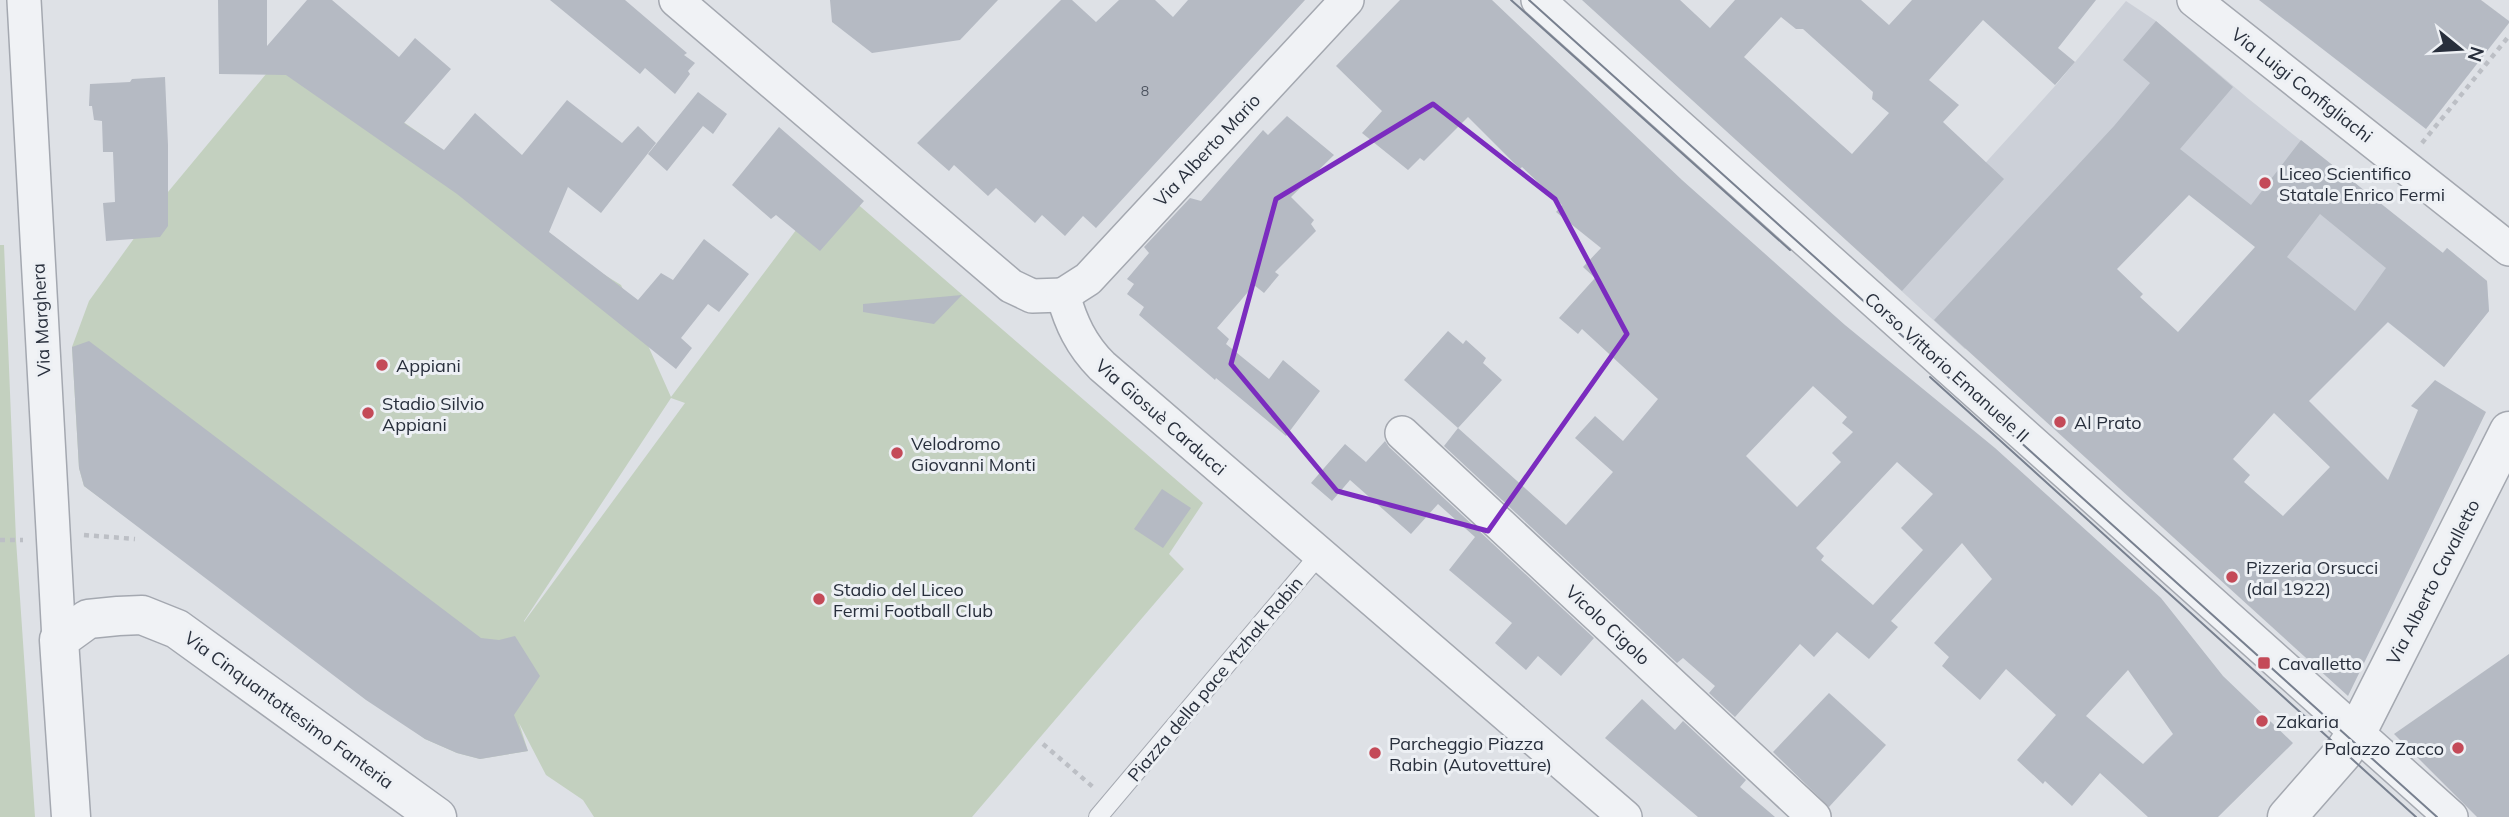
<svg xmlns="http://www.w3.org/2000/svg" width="2509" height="817" font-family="Mulish,sans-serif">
	<rect width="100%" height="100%" fill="#dee1e6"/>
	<path fill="#ccd0d8" d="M 2126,1 L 2156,21 L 2250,100 L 2442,253 L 2447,248 L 2487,281 L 2489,311 L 2444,367 L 2385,320 L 2371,337 L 2174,182 L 2031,276 L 1965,349 L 1884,275 L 2055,86 Z"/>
	<g fill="#c3d0bf" fill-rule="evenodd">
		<path d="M 291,44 L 428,139 L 600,272 L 621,285 L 671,397 L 832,182 L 1203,503 L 1169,554 L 1184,569 L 972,817 L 594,817 L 583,800 L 546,775 L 519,723 L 528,751 L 480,759 L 457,753 L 425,739 L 84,486 L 79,468 L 72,347 L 89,301 L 163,198 ZM 671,398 L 685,403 L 524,622 L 524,621 Z"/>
		<path d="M 0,245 L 4,245 L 16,540 L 35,817 L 0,817 Z"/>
	</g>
	<g fill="#b5bac3" fill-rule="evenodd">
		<path d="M 218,0 L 267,0 L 267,46 L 307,0 L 332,0 L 399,57 L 415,38 L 451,69 L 404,123 L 444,150 L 475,113 L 522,155 L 567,100 L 622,143 L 638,126 L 656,143 L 601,213 L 568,187 L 549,232 L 638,300 L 661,273 L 673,280 L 704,239 L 749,274 L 719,312 L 708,304 L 681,338 L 692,348 L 676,369 L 457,194 L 286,75 L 219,74 Z"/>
		<path d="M 550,0 L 625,0 L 687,53 L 684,55 L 695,63 L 688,71 L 690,74 L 675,94 L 645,68 L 640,74 Z"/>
		<path d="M 830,0 L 998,0 L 960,40 L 872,53 L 832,22 Z"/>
		<path d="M 1061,0 L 1072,0 L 1096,22 L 1119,0 L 1155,0 L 1173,17 L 1188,0 L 1305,0 L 1096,228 L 1083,216 L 1065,236 L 1042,215 L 1035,223 L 996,188 L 988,196 L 954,165 L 949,171 L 917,143 Z"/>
		<path d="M 1400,0 L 1492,0 L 1682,180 L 1845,325 L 1995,448 L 2161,598 L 2223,676 L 2293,743 L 2218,817 L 2148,817 L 2100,773 L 2072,806 L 2045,781 L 2043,784 L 2017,760 L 2056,715 L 2006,669 L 1980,700 L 1942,666 L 1949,657 L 1934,643 L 1992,579 L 1962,543 L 1891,621 L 1898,627 L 1869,659 L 1837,632 L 1814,657 L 1800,644 L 1735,717 L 1709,693 L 1715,686 L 1683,658 L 1677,663 L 1444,446 L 1458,428 L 1566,525 L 1613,472 L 1575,438 L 1595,416 L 1623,441 L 1658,399 L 1582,329 L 1578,334 L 1559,318 L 1595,278 L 1583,267 L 1601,248 L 1556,212 L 1562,205 L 1522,167 L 1520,169 L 1468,117 L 1424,161 L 1420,158 L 1408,170 L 1362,133 L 1382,111 L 1336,66 ZM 1813,386 L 1847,417 L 1842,423 L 1853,432 L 1832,453 L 1841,462 L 1797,507 L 1746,456 ZM 1897,462 L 1933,494 L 1901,528 L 1923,550 L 1873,605 L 1821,560 L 1824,556 L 1816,548 ZM 2128,670 L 2173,734 L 2143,764 L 2086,716 Z"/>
		<path d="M 1582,0 L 1680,0 L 1710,28 L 1735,0 L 1861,0 L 1889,25 L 1912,0 L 2096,0 L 2058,48 L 2075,62 L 2055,85 L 1983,20 L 1929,80 L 1959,105 L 1943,122 L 2004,179 L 1902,291 ZM 1781,17 L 1796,29 L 1803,29 L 1873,92 L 1872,99 L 1889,113 L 1852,154 L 1744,57 Z"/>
		<path d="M 2259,0 L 2481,0 L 2509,21 L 2509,23 L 2426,129 Z"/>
		<path d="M 2156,21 L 2233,87 L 2180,149 L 2251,205 L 2301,140 L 2443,253 L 2447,248 L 2487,281 L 2489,311 L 2444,367 L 2388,322 L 2309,401 L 2388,480 L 2418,410 L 2411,406 L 2435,380 L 2486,412 L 2348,696 L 1934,320 L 2114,126 L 2150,83 L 2123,60 ZM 2189,195 L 2255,247 L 2178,332 L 2140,297 L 2143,294 L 2117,269 ZM 2320,214 L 2386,268 L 2355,311 L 2287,257 ZM 2274,413 L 2330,467 L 2283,516 L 2244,482 L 2250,475 L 2233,459 Z"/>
		<path d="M 165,77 L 168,145 L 168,226 L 160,237 L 106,241 L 103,203 L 115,202 L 113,152 L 103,152 L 102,121 L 94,120 L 92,106 L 89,106 L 90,84 L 130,82 L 132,79 Z"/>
		<path d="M 698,92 L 727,114 L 713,134 L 703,126 L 667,171 L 648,154 Z"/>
		<path d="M 1287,116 L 1334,155 L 1291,197 L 1314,220 L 1311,224 L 1316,231 L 1275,272 L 1279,275 L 1264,293 L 1254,285 L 1217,328 L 1229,339 L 1226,344 L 1269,379 L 1283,360 L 1320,391 L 1286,436 L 1216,378 L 1215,380 L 1139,315 L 1144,307 L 1127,294 L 1134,284 L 1127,279 L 1149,253 L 1144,247 L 1190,198 L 1201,201 L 1263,130 L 1268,135 Z"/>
		<path d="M 779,127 L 864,201 L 820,251 L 776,215 L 771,219 L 732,185 Z"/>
		<path d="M 962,295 L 934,324 L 863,312 L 863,304 Z"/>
		<path d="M 1448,331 L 1463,344 L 1466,340 L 1486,358 L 1483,363 L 1502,380 L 1458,428 L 1404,380 Z"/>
		<path d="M 89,341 L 481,638 L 499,640 L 515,636 L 540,676 L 514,715 L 528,751 L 480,759 L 457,753 L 425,739 L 366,700 L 84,486 L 79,468 L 72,347 Z"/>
		<path d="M 1385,441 L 1389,447 L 1594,638 L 1561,676 L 1538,656 L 1526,670 L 1495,643 L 1512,623 L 1449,570 L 1475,537 L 1438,504 L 1411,534 L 1350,480 L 1332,501 L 1311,483 L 1345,444 L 1366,462 Z"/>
		<path d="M 1162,489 L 1191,508 L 1163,548 L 1134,529 Z"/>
		<path d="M 2509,654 L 2509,817 L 2477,817 L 2394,734 Z"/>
		<path d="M 1829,693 L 1886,745 L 1829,807 L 1773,752 Z"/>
		<path d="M 1642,699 L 1675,730 L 1683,721 L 1746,780 L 1740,787 L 1775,817 L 1698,817 L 1605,738 Z"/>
	</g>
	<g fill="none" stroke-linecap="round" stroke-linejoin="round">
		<defs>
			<path id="service" d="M 1098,817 L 1319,555"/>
			<g id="minor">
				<path d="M 24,0 L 59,640"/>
				<path d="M 676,0 L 1011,286 L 1032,296 L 1063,295"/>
				<path d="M 1538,0 L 2451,817"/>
				<path d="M 2194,0 L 2509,249"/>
				<path d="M 1063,295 C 1071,323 1081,345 1102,366 L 1625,817"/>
				<path d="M 1063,295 L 1088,279 L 1347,0"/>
				<path d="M 1402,433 L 1814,817"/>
			</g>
			<g id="tertiary">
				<path d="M 71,817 L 59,640 L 88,619 L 118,616 L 142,615 L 177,629 L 437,817"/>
				<path d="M 2287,817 L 2343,753 L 2357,732 L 2509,431"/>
			</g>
		</defs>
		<use href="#service" stroke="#a4a8b0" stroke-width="20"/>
		<use href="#minor" stroke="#a4a8b0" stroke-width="36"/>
		<use href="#tertiary" stroke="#a4a8b0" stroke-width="41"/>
		<g stroke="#bcbfc5" stroke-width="4.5" stroke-dasharray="5 5" stroke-linecap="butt">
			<path d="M 2422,143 L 2509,36"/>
			<path d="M 84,535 L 135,539"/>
			<path d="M 0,540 L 23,540"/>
			<path d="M 1043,744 L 1093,787"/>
		</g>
		<use href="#service" stroke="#f0f2f5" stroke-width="18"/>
		<use href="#minor" stroke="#f0f2f5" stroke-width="33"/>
		<use href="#tertiary" stroke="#f0f2f5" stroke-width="38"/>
		<g stroke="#78808f" stroke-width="2">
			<path d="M 1511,0 L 1790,250"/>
			<path d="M 1529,0 L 2437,817"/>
			<path d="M 1930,377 L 2416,817"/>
		</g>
	</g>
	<path fill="none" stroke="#7b2cbf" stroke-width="5" stroke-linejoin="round" d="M 1433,104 L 1555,199 L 1627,334 L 1488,531 L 1337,491 L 1231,364 L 1276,199 Z"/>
	<g fill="#c44a58" stroke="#edf0f4" stroke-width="2.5">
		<circle cx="2265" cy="183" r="7"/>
		<circle cx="382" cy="365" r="7"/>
		<circle cx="368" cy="413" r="7"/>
		<circle cx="2060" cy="422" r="7"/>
		<circle cx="897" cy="453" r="7"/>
		<circle cx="2232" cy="577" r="7"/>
		<circle cx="819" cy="599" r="7"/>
		<rect x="2257" y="656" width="14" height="14" rx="3.5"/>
		<circle cx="2262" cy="721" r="7"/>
		<circle cx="2458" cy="748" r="7"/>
		<circle cx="1375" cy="753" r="7"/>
	</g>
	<g text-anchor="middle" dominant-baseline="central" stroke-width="6" stroke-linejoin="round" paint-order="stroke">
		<g font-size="14" fill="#4b525e">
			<text x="1145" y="91">8</text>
		</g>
		<g font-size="18" fill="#282f3c" stroke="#edf0f4">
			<text transform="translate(2302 85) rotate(38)">Via Luigi Configliachi</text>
			<text transform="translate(1207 150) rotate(-47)">Via Alberto Mario</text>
			<text transform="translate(41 320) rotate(-93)">Via Marghera</text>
			<text transform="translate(1947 367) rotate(42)">Corso Vittorio Emanuele II</text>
			<text transform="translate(1161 417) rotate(41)">Via Giosuè Carducci</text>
			<text transform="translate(2433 582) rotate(-63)">Via Alberto Cavalletto</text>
			<text transform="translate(1608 625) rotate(43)">Vicolo Cigolo</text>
			<text transform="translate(1215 679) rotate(-50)">Piazza della pace Ytzhak Rabin</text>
			<text transform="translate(289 710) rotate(36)">Via Cinquantottesimo Fanteria</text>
		</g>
		<g font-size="18" fill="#282f3c" stroke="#edf0f4" text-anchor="start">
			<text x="2279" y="173">Liceo Scientifico<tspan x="2279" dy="21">Statale Enrico Fermi</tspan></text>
			<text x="396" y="365">Appiani</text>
			<text x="382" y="403">Stadio Silvio<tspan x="382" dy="21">Appiani</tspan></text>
			<text x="2074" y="422">Al Prato</text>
			<text x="911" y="443">Velodromo<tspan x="911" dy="21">Giovanni Monti</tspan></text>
			<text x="2246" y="567">Pizzeria Orsucci<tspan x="2246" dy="21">(dal 1922)</tspan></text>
			<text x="833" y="589">Stadio del Liceo<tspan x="833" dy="21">Fermi Football Club</tspan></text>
			<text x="2278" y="663">Cavalletto</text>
			<text x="2276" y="721">Zakaria</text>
			<text x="1389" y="743">Parcheggio Piazza<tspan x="1389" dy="21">Rabin (Autovetture)</tspan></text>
			<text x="2444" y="748" text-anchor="end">Palazzo Zacco</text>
		</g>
	</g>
	<g transform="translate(2460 49) rotate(108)" stroke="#edf0f4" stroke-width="5" paint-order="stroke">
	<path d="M0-5L12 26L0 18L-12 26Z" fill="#282f3c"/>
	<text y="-10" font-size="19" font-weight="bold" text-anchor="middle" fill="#282f3c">N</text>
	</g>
</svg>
